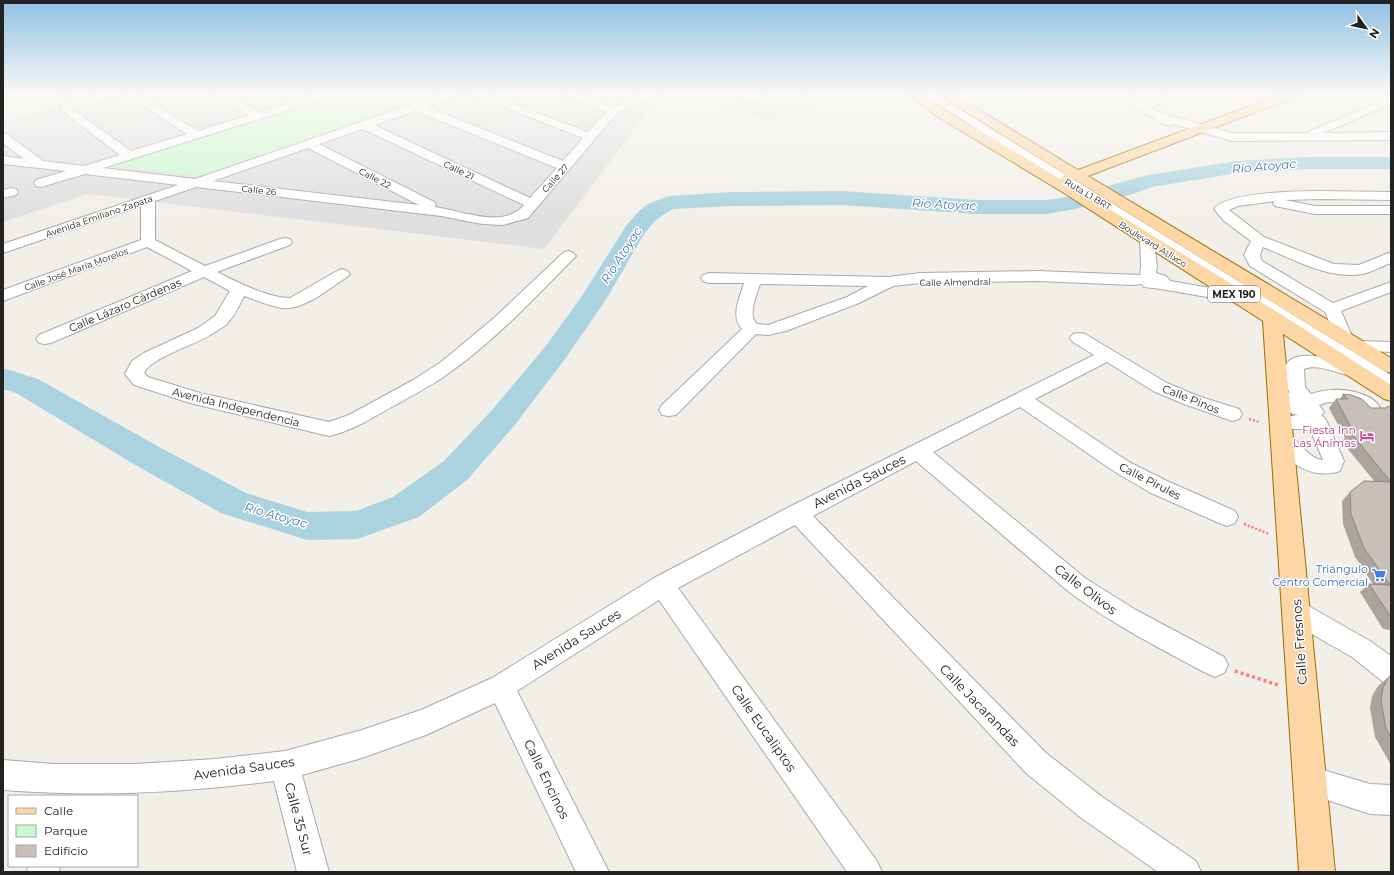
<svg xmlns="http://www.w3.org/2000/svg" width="1394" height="875" font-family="Montserrat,sans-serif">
	<rect width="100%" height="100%" fill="#f2efe9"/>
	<g fill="#e0dfdf">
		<path d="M 105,95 L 674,95 L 656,101 L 544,249 L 88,194 L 3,222 L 3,121 Z"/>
		<path d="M 688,95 L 847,95 L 769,120 Z"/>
	</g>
	<path fill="#c8facc" d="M 339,95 L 441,95 L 199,176 L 107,166 Z"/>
	<path fill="#e2e2e2" d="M 49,94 L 98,95 L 52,107 Z"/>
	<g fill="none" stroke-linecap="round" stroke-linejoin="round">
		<path fill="#aad3df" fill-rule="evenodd" d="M 1307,157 L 1391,157 L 1391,169 L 1307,169 L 1237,173 L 1152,187 L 1133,194 L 1075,209 L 1047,214 L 977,214 L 842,205 L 731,206 L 673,209 L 664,214 L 655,221 L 644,234 L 607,298 L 565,359 L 514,426 L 468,479 L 419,517 L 357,539 L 307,540 L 221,513 L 137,466 L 16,393 L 3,389 L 3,368 L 38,379 L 161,448 L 246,493 L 307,512 L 356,511 L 393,497 L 444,461 L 492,410 L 545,347 L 582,296 L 626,226 L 639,211 L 648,204 L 669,196 L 731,192 L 842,191 L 977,200 L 1047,200 L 1067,197 L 1148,175 L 1237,161 Z"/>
		<defs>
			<g id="minor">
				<path d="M 98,94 L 117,94 L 116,96 L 72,109 L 131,151 L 187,134 L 125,94 L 138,94 L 198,131 L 249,115 L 213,94 L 227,94 L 260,112 L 316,94 L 334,94 L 333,96 L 103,168 L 195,179 L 442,94 L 459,94 L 427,107 L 563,161 L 583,138 L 470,94 L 486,94 L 588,132 L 606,112 L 562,94 L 578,94 L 613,107 L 642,94 L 657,94 L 617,113 L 528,218 L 503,225 L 482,224 L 441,216 L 196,187 L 155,201 L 155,240 L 205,266 L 280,239 L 285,238 L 290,239 L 292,242 L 290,245 L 217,272 C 237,282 268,298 290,298 L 337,271 L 342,269 L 347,271 L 350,274 L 347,277 C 330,288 303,311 282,308 C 269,306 256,300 244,296 C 239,306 234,317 226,325 C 221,328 216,332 210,335 C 195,345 150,358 144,373 L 148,377 L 200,393 L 329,422 L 349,415 L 413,380 L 441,362 L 494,318 L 563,253 L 568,251 L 573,253 L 576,256 L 573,259 C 533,300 492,343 445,376 C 427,388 408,398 390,408 C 370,419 352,431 329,436 L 190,403 L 134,385 L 125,374 L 132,361 L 144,353 L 198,328 L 215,316 L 230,291 L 204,277 L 51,343 L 45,344 L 39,343 L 36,339 L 39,335 L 192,271 L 147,247 L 3,301 L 3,290 L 141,240 L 141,206 L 3,253 L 3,244 L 178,185 L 85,174 L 41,187 L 36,186 L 34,183 L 36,180 L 66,171 L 3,164 L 3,156 L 24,159 L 3,143 L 3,133 L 7,134 L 43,161 L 84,166 L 120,155 L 61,110 L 61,107 L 62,105 ZM 416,111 L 557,168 L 530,198 L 374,125 ZM 363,129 L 524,205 C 503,230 461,210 434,207 L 436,205 L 434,202 L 319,144 ZM 308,148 L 419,205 L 213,181 Z"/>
				<path d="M 737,94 L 754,94 L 770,99 L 779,99 L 789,94 L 803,94 C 789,109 766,106 748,100 C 744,98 740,97 737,94 Z"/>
				<path d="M 922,94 L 935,94 L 1391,375 L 1391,389 L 1384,387 L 1361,373 C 1349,382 1321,361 1304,369 L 1305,387 L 1311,394 C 1318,392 1325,390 1332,390 C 1348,389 1377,394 1381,411 L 1378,416 L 1371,417 L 1364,416 C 1355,401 1335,399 1319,405 L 1324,412 L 1321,416 L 1324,417 L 1327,422 L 1344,461 L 1340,471 C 1312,480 1288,464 1273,440 L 1276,435 C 1297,429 1303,458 1323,460 L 1310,429 L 1293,429 L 1286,427 L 1283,422 L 1286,417 L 1298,415 C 1287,413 1275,403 1270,394 L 1272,390 L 1279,388 L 1290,393 C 1286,387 1286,382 1286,375 C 1286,372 1285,368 1286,365 C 1293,349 1332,358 1344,362 L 1247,301 L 1241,303 L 1161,289 L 1144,287 L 1142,284 L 1132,285 L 1038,281 L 921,283 L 893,286 L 859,303 L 786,331 L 768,335 L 756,334 L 676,415 L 669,416 L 662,415 L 659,410 L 662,405 L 742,329 C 730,316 740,298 744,283 L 709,283 L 703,281 L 701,278 L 703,275 L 709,273 L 888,277 L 921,273 L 1038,271 L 1140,275 L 1141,267 L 1140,240 L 1142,237 L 1145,236 ZM 1154,242 L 1233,292 L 1170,281 L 1166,276 L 1156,273 L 1157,267 ZM 760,284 L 868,286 L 847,297 L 768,325 L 757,324 C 747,315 757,295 760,284 Z"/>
				<path d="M 957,94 L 970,96 C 972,99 972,107 970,110 L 962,110 L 960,108 L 961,99 Z"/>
				<path d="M 1112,94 L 1126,94 L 1144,103 L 1168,94 L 1185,94 L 1152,108 L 1161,113 L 1232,133 L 1308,133 L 1310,131 L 1391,97 L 1391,104 L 1324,133 L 1391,132 L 1391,140 L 1232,141 L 1174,124 L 1169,126 L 1165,125 Z"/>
				<path d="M 11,188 L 16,189 L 18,192 L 16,195 L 3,198 L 3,190 Z"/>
				<path d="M 1320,191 L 1391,192 L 1391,200 L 1320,199 L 1285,200 L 1315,206 L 1391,206 L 1391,214 L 1315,214 L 1275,206 L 1273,203 L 1275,201 L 1238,206 L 1229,210 L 1264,237 L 1334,264 L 1359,265 L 1391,252 L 1391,263 C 1382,266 1372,272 1363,274 C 1329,280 1293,259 1263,247 L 1260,255 L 1262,261 L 1333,303 L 1391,282 L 1391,292 L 1341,311 L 1352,336 L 1349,340 L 1343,341 L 1337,340 L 1325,312 L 1250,266 L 1244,255 L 1251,241 L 1224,221 L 1214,209 C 1226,192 1299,191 1320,191 Z"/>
				<path d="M 1079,333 L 1085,334 L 1167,383 L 1198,396 L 1239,409 L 1242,414 L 1239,419 L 1232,421 L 1184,404 L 1153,391 L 1107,362 L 1035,399 L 1129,462 L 1167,481 L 1235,511 L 1238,517 L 1235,523 L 1227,526 L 1219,523 L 1151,493 L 1115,472 L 1020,407 L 933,452 L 1085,578 L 1136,610 L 1224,657 L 1228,665 L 1224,673 L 1215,677 L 1206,673 C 1159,648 1112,624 1069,592 L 916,461 L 813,516 L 1046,753 L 1101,796 L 1196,861 L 1201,872 L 1158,872 L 1080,817 L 1026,773 L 795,525 L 678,588 L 877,861 L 882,872 L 847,872 L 659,600 L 517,691 L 609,872 L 576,872 L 495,703 L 426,735 L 362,758 L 302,775 L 329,872 L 297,872 L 274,781 C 184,793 94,797 3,790 L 3,760 L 54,764 L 135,764 L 215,759 L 285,751 L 362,730 L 421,710 L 492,678 L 654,578 L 789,507 L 1094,355 L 1073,342 L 1070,338 L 1073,334 Z"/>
				<path d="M 1359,341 L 1391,342 L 1391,352 L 1353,350 L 1350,346 L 1353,342 Z"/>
				<path d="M 1296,601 L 1305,604 L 1370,641 L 1391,656 L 1391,684 L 1382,681 L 1352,657 L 1287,620 L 1284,612 L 1287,604 Z"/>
				<path d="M 1310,766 L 1370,784 L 1391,785 L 1391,815 L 1370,814 L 1300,791 L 1295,781 L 1300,771 Z"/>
				<path d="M 28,866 L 60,866 L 59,872 L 27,872 Z"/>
			</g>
			<path id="major" d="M 909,94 L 923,94 L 943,109 L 1062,180 L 1061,178 L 1065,174 L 938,94 L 953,94 L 1078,170 L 1282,94 L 1300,94 L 1298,96 L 1088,176 L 1391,358 L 1391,373 L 1384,371 L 1075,180 L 1065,182 L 1279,313 L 1391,385 L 1391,401 L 1384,399 L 1283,334 L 1335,872 L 1299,872 L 1263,321 L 1064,193 L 935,115 Z"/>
		</defs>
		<use href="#minor" stroke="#a9a9a9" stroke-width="2"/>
		<use href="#major" stroke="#a06b00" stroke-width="2"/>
		<g stroke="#fa8072" stroke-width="2.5" stroke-dasharray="2 2" stroke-linecap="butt">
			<path d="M 1249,419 L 1260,422"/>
			<path d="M 1244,524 L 1269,534"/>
		</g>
		<path stroke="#fa8072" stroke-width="3.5" stroke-dasharray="3 3" stroke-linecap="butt" d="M 1235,671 L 1278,685"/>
		<use href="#minor" fill="#fff" fill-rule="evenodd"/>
		<use href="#major" fill="#fcd6a4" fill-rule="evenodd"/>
	</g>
	<g fill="#aba49e">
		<path d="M 1343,394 L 1371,408 L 1391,408 L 1391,630 L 1383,629 L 1360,592 L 1369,584 L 1373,584 L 1355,557 L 1343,524 L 1342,501 L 1350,492 L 1375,482 L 1342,442 L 1345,438 L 1329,408 L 1336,399 L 1340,399 Z"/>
		<path d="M 1391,675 L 1391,765 L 1375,737 L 1370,708 L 1372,696 L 1378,686 Z"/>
	</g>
	<g fill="#c7bfb8" stroke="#8b8681">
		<path d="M 1343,394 L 1351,395 L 1362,399 L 1371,408 L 1386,408 L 1388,406 L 1391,408 L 1391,617 L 1369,584 L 1390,585 L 1364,548 L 1351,514 L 1350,492 L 1364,481 L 1391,482 L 1350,432 L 1354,433 L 1336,399 L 1348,399 Z"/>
		<path d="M 1391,675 L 1391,737 L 1386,729 L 1381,700 L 1383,688 L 1388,678 Z"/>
	</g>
	<linearGradient id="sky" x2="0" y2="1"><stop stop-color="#8fc0e4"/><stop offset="0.43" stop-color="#f9f8f5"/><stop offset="1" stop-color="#f9f8f5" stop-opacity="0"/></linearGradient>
	<rect width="1394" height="217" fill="url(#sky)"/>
	<defs>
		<symbol id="hotel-bare" viewBox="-9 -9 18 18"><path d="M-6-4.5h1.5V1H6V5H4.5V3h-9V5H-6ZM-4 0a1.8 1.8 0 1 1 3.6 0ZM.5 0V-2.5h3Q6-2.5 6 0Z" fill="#d1479c" stroke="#fff" stroke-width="2.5" paint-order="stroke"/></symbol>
		<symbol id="supermarket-bare" viewBox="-9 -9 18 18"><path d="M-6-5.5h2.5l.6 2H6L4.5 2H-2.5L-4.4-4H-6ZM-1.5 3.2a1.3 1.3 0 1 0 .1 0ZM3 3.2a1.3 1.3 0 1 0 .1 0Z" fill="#3f7fe0" stroke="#fff" stroke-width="2.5" paint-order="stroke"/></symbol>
	</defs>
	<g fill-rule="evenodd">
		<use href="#hotel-bare" x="1357" y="426" width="20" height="20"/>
		<use href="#supermarket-bare" x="1369" y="565" width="20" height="20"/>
	</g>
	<g text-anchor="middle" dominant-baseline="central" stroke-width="3" stroke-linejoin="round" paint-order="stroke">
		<g font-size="9" fill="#222" stroke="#fff">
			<text transform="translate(459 170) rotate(25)">Calle 21</text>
			<text transform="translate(375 178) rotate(27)">Calle 22</text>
			<text transform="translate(555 178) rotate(-48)">Calle 27</text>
			<text transform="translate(259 190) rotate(6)">Calle 26</text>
			<text transform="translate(1088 194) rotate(31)">Ruta L1 BRT</text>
			<text transform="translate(99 216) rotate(-19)">Avenida Emiliano Zapata</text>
			<text transform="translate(1153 244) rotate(32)">Boulevard Atlixco</text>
			<text transform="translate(76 269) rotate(-20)">Calle José María Morelos</text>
			<text transform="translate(955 282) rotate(-1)">Calle Almendral</text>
		</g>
		<rect fill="#fff" stroke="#646464" stroke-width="1" x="1208" y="286" width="52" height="16" rx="3"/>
		<g font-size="10" font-weight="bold" fill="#222">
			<text x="1234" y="294">MEX 190</text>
		</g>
		<g font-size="11" fill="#222" stroke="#fff">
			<text transform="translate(125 305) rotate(-23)">Calle Lázaro Cárdenas</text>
			<text transform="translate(1191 399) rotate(22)">Calle Pinos</text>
			<text transform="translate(236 407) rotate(14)">Avenida Independencia</text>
			<text transform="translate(1150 481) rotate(27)">Calle Pirules</text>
		</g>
		<g font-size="11" fill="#b23c85" stroke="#fff" text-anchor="end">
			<text x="1356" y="430">Fiesta Inn<tspan x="1356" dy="13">Las Ánimas</tspan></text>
		</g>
		<g font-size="11" fill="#366cbe" stroke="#fff" text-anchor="end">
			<text x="1368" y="569">Triángulo<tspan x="1368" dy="13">Centro Comercial</tspan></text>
		</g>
		<g font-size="12" font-style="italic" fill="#4a7aab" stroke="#fff">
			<text transform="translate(1264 166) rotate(-5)">Río Atoyac</text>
			<text transform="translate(944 204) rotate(3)">Río Atoyac</text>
			<text transform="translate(621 255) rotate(-57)">Río Atoyac</text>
			<text transform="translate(276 515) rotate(16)">Río Atoyac</text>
		</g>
		<g font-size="13" fill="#222" stroke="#fff">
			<text transform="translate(859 481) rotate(-27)">Avenida Sauces</text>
			<text transform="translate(1086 589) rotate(37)">Calle Olivos</text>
			<text transform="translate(576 639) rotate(-32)">Avenida Sauces</text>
			<text transform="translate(1299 642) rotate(-94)">Calle Fresnos</text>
			<text transform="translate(980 705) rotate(46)">Calle Jacarandas</text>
			<text transform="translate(764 728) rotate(55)">Calle Eucaliptos</text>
			<text transform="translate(244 768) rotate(-8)">Avenida Sauces</text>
			<text transform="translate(547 779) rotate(64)">Calle Encinos</text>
			<text transform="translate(299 819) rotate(75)">Calle 35 Sur</text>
		</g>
	</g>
	<rect width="1394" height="875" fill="none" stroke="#222222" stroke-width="8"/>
	<rect x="8" y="795" width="130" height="72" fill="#ffffff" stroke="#a7a7a7"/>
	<rect x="16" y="808" width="20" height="6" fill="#fcd6a4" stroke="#a7a7a7"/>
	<text x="44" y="815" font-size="12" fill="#222222">Calle</text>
	<rect x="16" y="825" width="20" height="12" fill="#c8facc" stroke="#a7a7a7"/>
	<text x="44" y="835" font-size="12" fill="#222222">Parque</text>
	<rect x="16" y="845" width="20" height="12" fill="#c7bfb8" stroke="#a7a7a7"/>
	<text x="44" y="855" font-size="12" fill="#222222">Edificio</text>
	<g transform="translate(1366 28) rotate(123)" stroke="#ffffff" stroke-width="3" paint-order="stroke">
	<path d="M0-3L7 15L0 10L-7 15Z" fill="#222222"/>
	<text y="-6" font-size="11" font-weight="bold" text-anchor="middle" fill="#222222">N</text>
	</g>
</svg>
